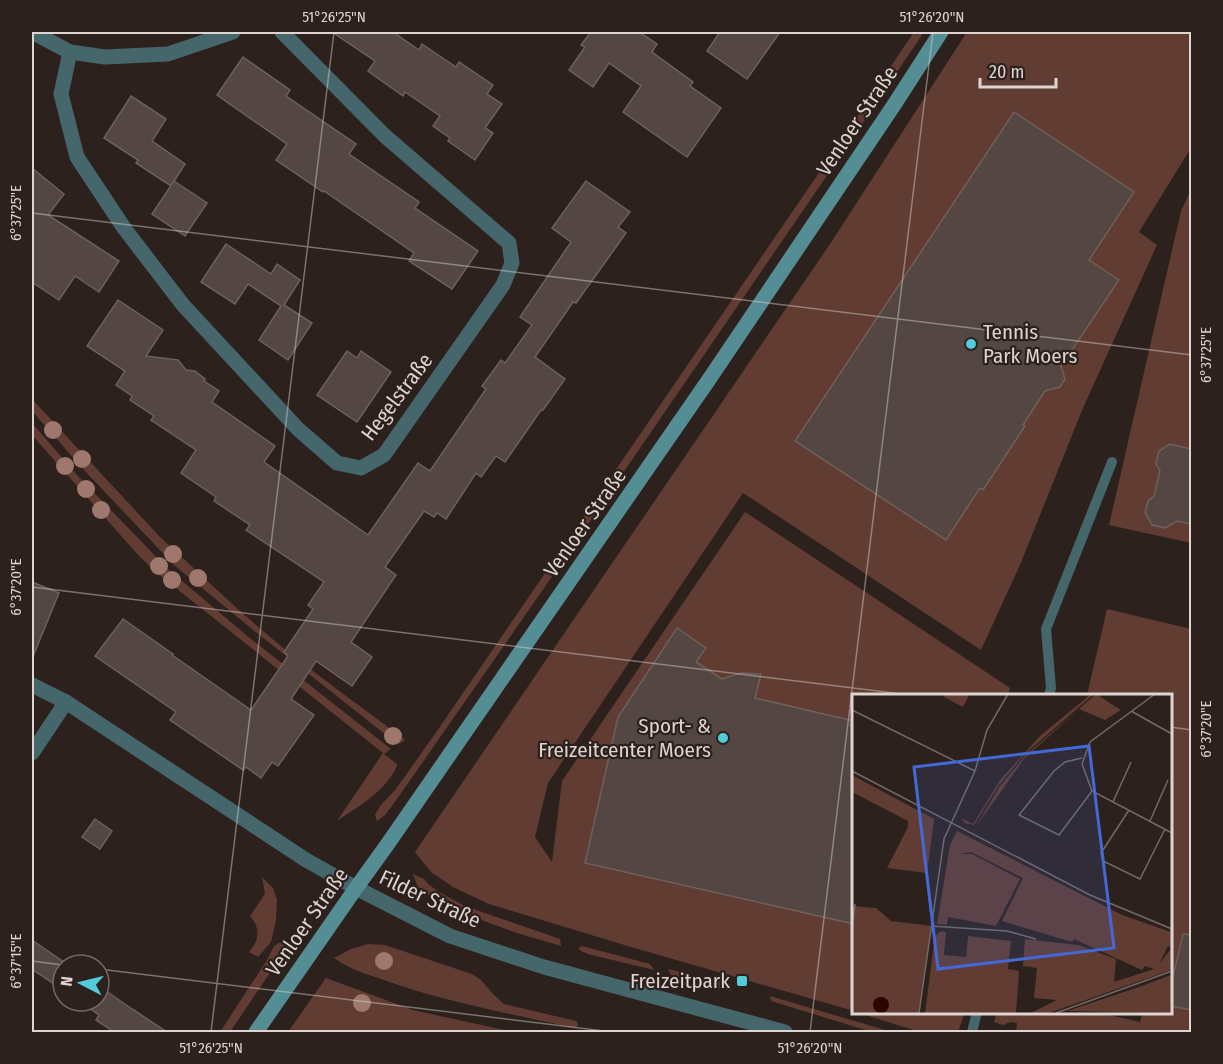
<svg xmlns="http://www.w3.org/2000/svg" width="1223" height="1064" font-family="'Fira Sans Condensed',sans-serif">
	<rect width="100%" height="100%" fill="#2d211d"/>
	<g fill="#613c32">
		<path d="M 914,32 L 924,32 L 837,161 L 542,591 L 397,799 L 385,815 L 377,821 L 375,815 L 380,806 L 396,789 L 437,731 L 838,145 Z"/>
		<path d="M 967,32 L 1191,32 L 1191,148 L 1139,232 L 1157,245 L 1083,408 L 1020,565 L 981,650 L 743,493 L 548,783 L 535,837 L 552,862 L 562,781 L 745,512 L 1010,688 L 1008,695 L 854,695 L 854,1011 L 631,947 L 489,904 L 453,887 L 431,872 L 415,852 L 830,244 Z"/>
		<path d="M 1191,190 L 1191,543 L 1109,525 L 1181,211 Z"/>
		<path d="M 32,399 L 160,537 C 202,575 243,616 287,651 C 326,682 366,710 405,740 L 399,744 L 381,731 L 257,633 L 174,565 L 84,470 L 32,411 Z"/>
		<path d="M 32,423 L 78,476 L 169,570 L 251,639 L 391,749 L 384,754 L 397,764 L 397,766 C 385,792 360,805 337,821 L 383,753 L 157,573 L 139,556 L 32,435 Z"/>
		<path d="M 1107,609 L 1191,629 L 1191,1032 L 1016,1032 L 1017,1023 L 1010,1022 L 1003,1025 L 994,1022 L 997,1012 L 1096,1012 L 1140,1022 L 1143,1012 L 1170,1012 L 1170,903 L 1173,892 L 1170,891 L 1170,695 L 1087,695 Z"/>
		<path d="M 413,874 L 424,879 L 428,884 L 439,892 L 465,906 L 560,939 L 561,946 L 517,933 L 468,915 L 435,900 L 418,887 Z"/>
		<path d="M 262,877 L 273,888 L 277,900 L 276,920 L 271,942 L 258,957 L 249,952 C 260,940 260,927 250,916 L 265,894 Z"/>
		<path d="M 279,943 L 283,943 L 288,946 L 230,1032 L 220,1032 L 267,960 L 274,946 Z"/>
		<path d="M 368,944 L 385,945 L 472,974 L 481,980 L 494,995 L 504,1004 L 576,1021 L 578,1024 L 578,1026 L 575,1028 C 512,1014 445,1002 384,980 C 366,974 349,969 334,958 L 351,949 Z"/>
		<path d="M 582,946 L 650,964 L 654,970 L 588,954 L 581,951 L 578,948 Z"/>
		<path d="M 668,969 L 729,984 L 732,991 L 671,975 Z"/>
		<path d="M 326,978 L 413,1010 L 513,1032 L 288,1032 Z"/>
		<path d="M 770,996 L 892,1032 L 872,1032 L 771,1001 Z"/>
		<path d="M 856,1012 L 965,1012 L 958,1032 L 920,1032 Z"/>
	</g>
	<g fill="#544642" stroke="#6f605c" stroke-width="1.5">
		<path d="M 332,32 L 393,32 L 419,50 L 422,44 L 456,67 L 459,62 L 493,85 L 487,94 L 502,104 L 485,128 L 493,133 L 475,160 L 448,141 L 450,138 L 433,126 L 440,116 L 405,92 L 403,96 L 368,71 L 375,61 Z"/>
		<path d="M 591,32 L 639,32 L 657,44 L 652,52 L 693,82 L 690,86 L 721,108 L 687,157 L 623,112 L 641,86 L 609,63 L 593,87 L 569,70 L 585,47 L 581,45 Z"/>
		<path d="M 720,32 L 780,32 L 747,79 L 707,51 Z"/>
		<path d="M 243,57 L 290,90 L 286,96 L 356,144 L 349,154 L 419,202 L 415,208 L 478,251 L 452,289 L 409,261 L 414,253 L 324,191 L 323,192 L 276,160 L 287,144 L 217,95 Z"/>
		<path d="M 131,96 L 166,119 L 152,141 L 185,164 L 171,186 L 136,163 L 138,160 L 104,138 Z"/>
		<path d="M 1014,112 L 1134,192 L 1089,260 L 1119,280 L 1061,366 L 1065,379 L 1060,387 L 1045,391 L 1023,425 L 1025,426 L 983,490 L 980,488 L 946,540 L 795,441 Z"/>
		<path d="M 32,168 L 64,194 L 48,215 L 119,261 L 99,292 L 75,276 L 59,300 L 32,282 Z"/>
		<path d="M 174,181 L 207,203 L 185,236 L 152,214 Z"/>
		<path d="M 586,181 L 630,212 L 618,227 L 626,233 L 576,303 L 573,302 L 535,357 L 565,379 L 543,410 L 541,410 L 505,462 L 496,456 L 481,477 L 476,473 L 446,519 L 437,513 L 434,517 L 424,511 L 385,567 L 396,575 L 351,642 L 372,657 L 352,686 L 316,661 L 291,699 L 314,715 L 278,766 L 272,762 L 261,778 L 246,767 L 243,770 L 170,720 L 176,712 L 95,656 L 123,619 L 173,654 L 172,655 L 251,710 L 288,656 L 284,652 L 313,609 L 308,605 L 324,582 L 246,530 L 250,525 L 214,501 L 216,497 L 181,473 L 196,450 L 151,420 L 154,416 L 130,400 L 132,396 L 116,385 L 125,371 L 87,346 L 118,300 L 163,330 L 146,356 L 178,360 L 186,370 L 195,371 L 205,379 L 204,381 L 219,391 L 212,402 L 275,446 L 264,462 L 368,535 L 418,463 L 430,471 L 486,389 L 482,386 L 501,360 L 505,363 L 532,325 L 520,317 L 571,242 L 552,228 Z"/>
		<path d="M 226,244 L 271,274 L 277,264 L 300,280 L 284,305 L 312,323 L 288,360 L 259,340 L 281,306 L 248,284 L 235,304 L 201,282 Z"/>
		<path d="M 347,351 L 357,358 L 361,351 L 391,372 L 357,422 L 317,395 Z"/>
		<path d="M 1170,444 L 1191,449 L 1191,524 L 1177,521 L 1165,528 L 1152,525 L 1145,513 L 1148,501 L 1154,496 L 1160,471 L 1156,464 L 1159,451 Z"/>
		<path d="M 32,582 L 59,593 L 32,659 Z"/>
		<path d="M 677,628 L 706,648 L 696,662 L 722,679 L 741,673 L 761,674 L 755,698 L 854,721 L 854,924 L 585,863 L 618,717 Z"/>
		<path d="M 95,819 L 112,831 L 100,849 L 82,837 Z"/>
		<path d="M 1183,934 L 1191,935 L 1191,1010 L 1170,1006 L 1170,989 Z"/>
		<path d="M 32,940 L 68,965 L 63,965 L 63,990 L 32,969 Z"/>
		<path d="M 99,986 L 132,1009 L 167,1032 L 114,1032 L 96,1020 L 99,1015 L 79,1001 L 99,1001 Z"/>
	</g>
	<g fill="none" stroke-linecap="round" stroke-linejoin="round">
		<g stroke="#45676c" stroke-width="10">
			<path d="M 1049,695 L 1051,688 L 1046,629 L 1112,462"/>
			<path d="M 972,1032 L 977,1012"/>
		</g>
		<g stroke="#45676c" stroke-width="15">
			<path d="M 32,32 L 70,52 L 105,57 L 168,54 L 233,32"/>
			<path d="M 70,52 L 61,94 L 77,157 L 124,228 L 183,305 L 298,429 L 337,463 L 361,468 L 384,455 L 503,285 L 512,263 L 509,243 L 385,136 L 282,32"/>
			<path d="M 32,753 L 66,702"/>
		</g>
		<path stroke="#45676c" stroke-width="15" d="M 32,685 L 66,702 L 306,860 L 356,888 L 450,936 L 544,967 L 785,1032"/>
		<path stroke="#558d95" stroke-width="15" d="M 256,1032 L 356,888 L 387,845 L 710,378 L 894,105 L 941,32"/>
	</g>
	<g fill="#9e786d">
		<circle cx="53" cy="430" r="9"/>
		<circle cx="82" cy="459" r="9"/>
		<circle cx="65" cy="466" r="9"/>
		<circle cx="86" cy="489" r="9"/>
		<circle cx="101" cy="510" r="9"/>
		<circle cx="173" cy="554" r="9"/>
		<circle cx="159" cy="566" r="9"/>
		<circle cx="198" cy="578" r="9"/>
		<circle cx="172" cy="580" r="9"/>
		<circle cx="393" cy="736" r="9"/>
		<circle cx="384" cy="961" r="9"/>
		<circle cx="362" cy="1003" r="9"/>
	</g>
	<path fill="none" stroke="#ded5d2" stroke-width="1.5" stroke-opacity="0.45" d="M 32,213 L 1192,355M 32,587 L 910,695M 1170,727 L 1192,730M 32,961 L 63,965M 99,969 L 612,1032M 211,1032 L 334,32M 810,1032 L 933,32"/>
	<g fill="#52cbda" stroke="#2d211d" stroke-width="2">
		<circle cx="971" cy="344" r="6"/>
		<circle cx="723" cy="738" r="6"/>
		<rect x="736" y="975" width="12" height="12" rx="3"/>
	</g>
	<g text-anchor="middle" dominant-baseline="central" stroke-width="4.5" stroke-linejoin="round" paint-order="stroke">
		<g font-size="21" fill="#ded5d2" stroke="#2d211d">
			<text transform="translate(857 121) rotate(-56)">Venloer Straße</text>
			<text transform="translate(397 397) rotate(-53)">Hegelstraße</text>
			<text transform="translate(585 523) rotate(-55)">Venloer Straße</text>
			<text transform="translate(430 899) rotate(25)">Filder Straße</text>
			<text transform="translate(307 922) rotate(-55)">Venloer Straße</text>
		</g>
		<g font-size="21" fill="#ded5d2" stroke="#2d211d" text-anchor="end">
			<text x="983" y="332" text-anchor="start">Tennis<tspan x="983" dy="24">Park Moers</tspan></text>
			<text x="711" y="726">Sport- &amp;<tspan x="711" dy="24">Freizeitcenter Moers</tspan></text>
			<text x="730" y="981">Freizeitpark</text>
		</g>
	</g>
	<g transform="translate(852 694)">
		<rect width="320" height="320" fill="#2d211d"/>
		<path d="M 94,0 L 116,0 L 117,1 L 111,13 L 92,3 ZM 239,0 L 242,0 L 172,61 L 147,91 L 122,131 L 113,129 L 109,124 L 121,130 L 148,86 L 188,42 ZM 244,0 L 269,16 L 253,26 L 227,15 L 172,65 L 123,134 L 148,92 L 173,62 ZM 0,81 L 82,125 L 75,179 L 35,174 L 56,133 L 56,127 L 0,98 ZM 105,137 L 270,221 L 319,238 L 319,254 L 316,252 L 307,270 L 319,255 L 319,276 L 197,319 L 179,319 L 205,306 L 182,304 L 185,274 L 171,272 L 173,245 L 226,251 L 264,265 L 262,288 L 302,275 L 293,272 L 290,276 L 222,245 L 220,248 L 150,227 L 171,184 L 119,158 L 107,160 L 120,160 L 168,185 L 144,232 L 96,223 L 95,231 L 85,230 L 98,151 ZM 0,212 L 24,214 L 39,227 L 79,232 L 67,319 L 0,319 ZM 89,237 L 94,238 L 92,261 L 114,263 L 116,242 L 159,247 L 156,275 L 167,277 L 164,319 L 73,319 L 83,242 ZM 319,281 L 319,319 L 215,317 L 290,292 Z" fill="#613c32"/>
		<path d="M21 311a8 8 0 1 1 16 0a8 8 0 1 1-16 0Z" fill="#2d0400"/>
		<path fill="none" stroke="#746965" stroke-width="1.5" d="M 303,0 L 238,48 L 230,70 L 240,97 L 320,139M 0,16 L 123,77M 279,17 L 320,40M 230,64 L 213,68 L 202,77 L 167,121 L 207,141 L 240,97M 0,77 L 238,201 L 320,235M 261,108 L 279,68M 277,116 L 249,159 L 251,167 L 288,185 L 313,135M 298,127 L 316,86M 79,232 L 155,237 L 184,245M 0,235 L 3,210M 67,319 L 92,145 L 123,77 L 135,36 L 156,0M 204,319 L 320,277"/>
		<path fill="#4469d7" fill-opacity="0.15" stroke="#4469d7" stroke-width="3" d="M 237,52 L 262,254 L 86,275 L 62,73 Z"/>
		<rect width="320" height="320" fill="none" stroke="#ded5d2" stroke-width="3"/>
	</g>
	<rect width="1223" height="1064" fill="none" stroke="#2d211d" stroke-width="66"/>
	<g transform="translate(81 983) rotate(277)"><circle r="28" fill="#2d211d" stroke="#746965" stroke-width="1.5"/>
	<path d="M0-4.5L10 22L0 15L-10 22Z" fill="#52cbda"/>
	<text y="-9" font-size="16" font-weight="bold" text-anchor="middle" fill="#ded5d2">N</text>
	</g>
	<path d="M980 78v9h76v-9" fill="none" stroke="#ded5d2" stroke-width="3"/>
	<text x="989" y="78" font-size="18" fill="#ded5d2" stroke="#2d211d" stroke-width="4.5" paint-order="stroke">20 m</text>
	<rect x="33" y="33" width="1157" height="998" fill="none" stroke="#ded5d2" stroke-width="2"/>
	<g font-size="15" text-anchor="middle" fill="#ded5d2">
		<text x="334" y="22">51°26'25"N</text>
		<text x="932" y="22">51°26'20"N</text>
		<text transform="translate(16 213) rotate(-90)" y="5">6°37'25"E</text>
		<text transform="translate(1206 355) rotate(-90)" y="5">6°37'25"E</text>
		<text transform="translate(16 587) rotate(-90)" y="5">6°37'20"E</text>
		<text transform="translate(1206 729) rotate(-90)" y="5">6°37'20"E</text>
		<text transform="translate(16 961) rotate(-90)" y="5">6°37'15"E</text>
		<text x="211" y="1053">51°26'25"N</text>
		<text x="810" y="1053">51°26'20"N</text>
	</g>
</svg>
